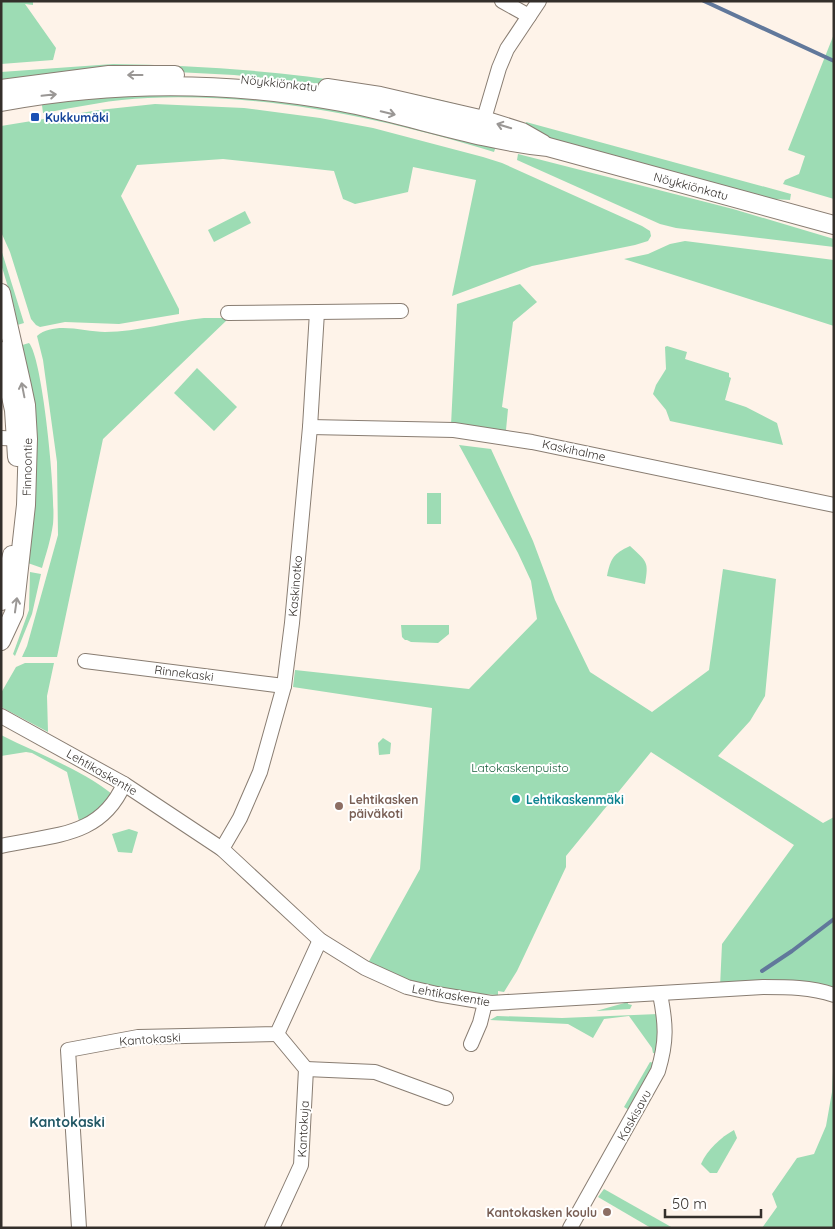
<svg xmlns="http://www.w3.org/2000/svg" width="835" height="1229" font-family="Quicksand,sans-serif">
	<rect width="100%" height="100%" fill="#fef3e9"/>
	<g fill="#9ddcb4">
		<path d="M 1,1 L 33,1 L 33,5 L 25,4 L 56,48 L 53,60 L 1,64 Z"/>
		<path d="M 834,34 L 834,199 L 783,184 L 785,180 L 799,174 L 805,156 L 788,150 Z"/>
		<path d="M 113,64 C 231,66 350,76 465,106 L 461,111 L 322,84 L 234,75 L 157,71 L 1,82 L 1,72 Z"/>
		<path d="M 200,93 L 321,105 L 496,146 L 494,152 C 382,118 265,93 148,98 C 113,99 78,107 43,113 L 42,105 L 73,98 Z"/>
		<path d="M 155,104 L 244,108 L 320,118 L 373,128 L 483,157 L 502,163 L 642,226 L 650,231 L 651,236 L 648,241 L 635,245 L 532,266 L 452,296 L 476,180 L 413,167 L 408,192 L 355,204 L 343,199 L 334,171 L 223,159 L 137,165 L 121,196 L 179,309 L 179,314 L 119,324 L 65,322 L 40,327 L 36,325 L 31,319 L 10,252 L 1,232 L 1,126 L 99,110 Z"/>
		<path d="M 526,122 L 791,194 L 790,200 L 759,198 L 612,158 L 523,130 Z"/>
		<path d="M 518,154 L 733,209 L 834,239 L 834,247 L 676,228 L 660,224 L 517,160 Z"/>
		<path d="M 245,211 L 251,223 L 214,242 L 208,230 Z"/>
		<path d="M 685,241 L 834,260 L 834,326 L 624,259 L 648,254 L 670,244 Z"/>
		<path d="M 1,249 L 24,323 L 14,326 L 15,310 L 1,264 Z"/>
		<path d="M 520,284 L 537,302 L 513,322 L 502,407 L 508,409 L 506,430 L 498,437 L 451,425 L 457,304 Z"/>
		<path d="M 204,318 L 223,318 L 228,319 L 103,439 L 57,657 L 22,657 L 27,646 L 58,535 L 57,462 L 43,360 L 37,336 C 55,321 84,332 105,332 C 138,332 171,321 204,318 Z"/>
		<path d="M 29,343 C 43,359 56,498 53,524 C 51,539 46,554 42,568 L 25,562 L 19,346 Z"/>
		<path d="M 667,346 L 687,352 L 685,359 L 729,373 L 729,377 L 731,378 L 725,400 L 746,407 L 777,423 L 783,445 L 670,421 L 666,410 L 653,394 L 656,385 L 666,369 L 665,347 Z"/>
		<path d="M 197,368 L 237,407 L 214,431 L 174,393 Z"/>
		<path d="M 459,445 L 491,449 L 533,541 L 555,600 L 590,672 L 652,712 L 709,670 L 723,569 L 776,579 L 765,696 L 750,721 L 718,756 L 823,823 L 834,817 L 834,990 L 720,987 L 722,944 L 794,845 L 651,752 L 566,856 L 566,867 L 517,971 L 504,992 L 498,991 L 498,995 C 449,993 412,984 368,963 L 420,869 L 432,708 L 293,687 L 295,670 L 469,689 L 537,619 L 531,581 L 518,553 Z"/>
		<rect x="427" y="493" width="14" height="31"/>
		<path d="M 630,546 C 647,562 649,561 645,584 L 607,576 C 611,558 613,554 630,546 Z"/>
		<path d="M 30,572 L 41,574 L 32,614 L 15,656 L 13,654 L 29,610 Z"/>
		<path d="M 401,625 L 449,625 L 449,634 L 438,643 L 411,642 L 407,640 L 405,640 L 402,637 Z"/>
		<path d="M 25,663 L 54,663 L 47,696 L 48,732 L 1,707 L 1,693 L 16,667 Z"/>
		<path d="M 1,735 C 38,754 79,768 112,794 L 106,804 L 80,825 L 67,772 L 32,753 L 26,752 L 1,756 Z"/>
		<path d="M 383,738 L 391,743 L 390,754 L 379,755 L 378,743 Z"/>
		<path d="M 129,829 L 138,832 L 132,853 L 118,852 L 112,834 Z"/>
		<path d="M 628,1002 L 628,1004 L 632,1005 L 630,1009 L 596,1011 Z"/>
		<path d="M 658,1014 L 658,1054 L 653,1053 L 652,1048 L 629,1016 L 604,1019 L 593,1038 L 568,1024 L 490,1020 L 497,1016 L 562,1018 Z"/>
		<path d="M 834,1051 L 834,1228 L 762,1228 L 777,1207 L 772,1194 L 797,1158 L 814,1154 L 826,1126 L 832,1092 Z"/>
		<path d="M 650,1062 L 654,1063 L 629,1110 L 624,1107 Z"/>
		<path d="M 734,1130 L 737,1138 L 717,1173 L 710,1173 L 701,1164 C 707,1150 721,1137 734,1130 Z"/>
		<path d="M 604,1189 L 673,1228 L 651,1228 L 598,1197 Z"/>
	</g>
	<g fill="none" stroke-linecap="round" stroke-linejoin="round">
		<g stroke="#61789b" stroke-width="4">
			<path d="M 704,1 L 834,61"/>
			<path d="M 762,971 L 792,951 L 834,919"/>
		</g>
		<defs>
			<g id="minor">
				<path d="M 502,1 L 529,16"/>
				<path d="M 481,129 L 499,68 L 507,49 L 539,1"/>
				<path d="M 228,313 L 401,311"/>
				<path d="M 310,427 L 454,430 L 532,442 L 834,505"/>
				<path d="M 1,438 L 25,439"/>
				<path d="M 85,661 L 284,686"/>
				<path d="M 1,716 L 124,784 L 222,849 L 320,940 L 365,968 L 407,987 L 437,994 L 491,1003 L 763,987 C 787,987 811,987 834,995"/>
				<path d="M 1,846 C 51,834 100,839 124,784"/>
				<path d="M 222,849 L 240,818 L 260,772 L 284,686 L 292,623 L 310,427 L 317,312"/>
				<path d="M 471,1044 L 480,1023 L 485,1003"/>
				<path d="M 306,1069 L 375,1072 L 446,1098"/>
				<path d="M 79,1228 L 68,1050 L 138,1037 L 277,1034 L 320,940"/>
				<path d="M 272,1228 L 301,1165 L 306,1069 L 277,1034"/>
				<path d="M 570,1228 L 658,1071 C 667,1041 666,1024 660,994"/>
			</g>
			<g id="major">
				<path d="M 327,88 L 380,96 L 484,120 L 522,132 L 543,144"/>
				<path d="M 1,89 L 109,75 L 175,75"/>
				<path d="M 1,102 C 112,81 229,81 341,102 C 410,115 477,140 548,147 L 834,225"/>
				<path d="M 1,293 L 22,386 L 26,405 L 28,439 L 26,505 L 14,613 L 1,641"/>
				<path d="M 1,351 L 14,410 L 17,457"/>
				<path d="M 1,601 L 12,555"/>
			</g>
		</defs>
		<use href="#minor" stroke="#897d72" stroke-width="16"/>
		<use href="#major" stroke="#897d72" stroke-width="20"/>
		<use href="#minor" stroke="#fff" stroke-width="14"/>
		<use href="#major" stroke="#fff" stroke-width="18"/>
	</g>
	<defs><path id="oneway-shaft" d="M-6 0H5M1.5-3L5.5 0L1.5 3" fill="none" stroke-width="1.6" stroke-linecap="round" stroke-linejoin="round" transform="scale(1.25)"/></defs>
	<g stroke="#9a9795">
		<use href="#oneway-shaft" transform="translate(135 75) rotate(-180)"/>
		<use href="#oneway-shaft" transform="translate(49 95) rotate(-6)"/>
		<use href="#oneway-shaft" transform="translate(388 113) rotate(13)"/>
		<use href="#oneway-shaft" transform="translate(504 126) rotate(-163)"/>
		<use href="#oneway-shaft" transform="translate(23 390) rotate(-101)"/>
		<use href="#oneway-shaft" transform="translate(16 605) rotate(-82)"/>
	</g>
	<rect fill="#1a4fb4" stroke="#fff" stroke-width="2" x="30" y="112" width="10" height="10" rx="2.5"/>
	<circle fill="#0f9aa8" stroke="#fff" stroke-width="2" cx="516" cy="799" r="5"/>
	<g fill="#8d6e63" stroke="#fff" stroke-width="2">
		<circle cx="339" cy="806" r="5"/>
		<circle cx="607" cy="1212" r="5"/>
	</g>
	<g text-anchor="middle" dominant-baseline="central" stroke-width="4" stroke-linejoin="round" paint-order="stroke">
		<g font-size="12" fill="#342f2b" stroke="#fff">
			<text transform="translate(279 83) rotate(6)">Nöykkiönkatu</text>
			<text transform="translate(691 186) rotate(15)">Nöykkiönkatu</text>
			<text transform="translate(574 450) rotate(12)">Kaskihalme</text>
			<text transform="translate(27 467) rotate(-89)">Finnoontie</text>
			<text transform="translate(295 586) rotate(-85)">Kaskinotko</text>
			<text transform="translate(184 673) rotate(7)">Rinnekaski</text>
			<text transform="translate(102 772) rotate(30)">Lehtikaskentie</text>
			<text transform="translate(451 995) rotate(10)">Lehtikaskentie</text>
			<text transform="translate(150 1039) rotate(-4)">Kantokaski</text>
			<text transform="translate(634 1115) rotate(-61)">Kaskisavu</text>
			<text transform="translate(303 1129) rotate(-87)">Kantokuja</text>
		</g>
		<g font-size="12" font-weight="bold" fill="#164399" stroke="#fff" text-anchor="start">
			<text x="45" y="117">Kukkumäki</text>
		</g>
		<g font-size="12" fill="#175f3a" stroke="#fff">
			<text x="520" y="767">Latokaskenpuisto</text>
		</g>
		<g font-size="12" font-weight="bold" fill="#785e54" stroke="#fff" text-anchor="start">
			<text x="349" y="799">Lehtikasken<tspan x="349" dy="14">päiväkoti</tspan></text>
			<text x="597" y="1212" text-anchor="end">Kantokasken koulu</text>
		</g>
		<g font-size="12" font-weight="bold" fill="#0d838f" stroke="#fff" text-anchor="start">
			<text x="526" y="799">Lehtikaskenmäki</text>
		</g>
		<g font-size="14" font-weight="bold" fill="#225865" stroke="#fff">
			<text x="67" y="1122">Kantokaski</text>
		</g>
	</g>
	<rect width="835" height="1229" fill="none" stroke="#342f2b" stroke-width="5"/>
	<path d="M665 1209v8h96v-8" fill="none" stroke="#342f2b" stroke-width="2.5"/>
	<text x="672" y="1209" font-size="15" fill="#342f2b" stroke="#ffffff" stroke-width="4" paint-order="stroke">50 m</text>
</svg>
